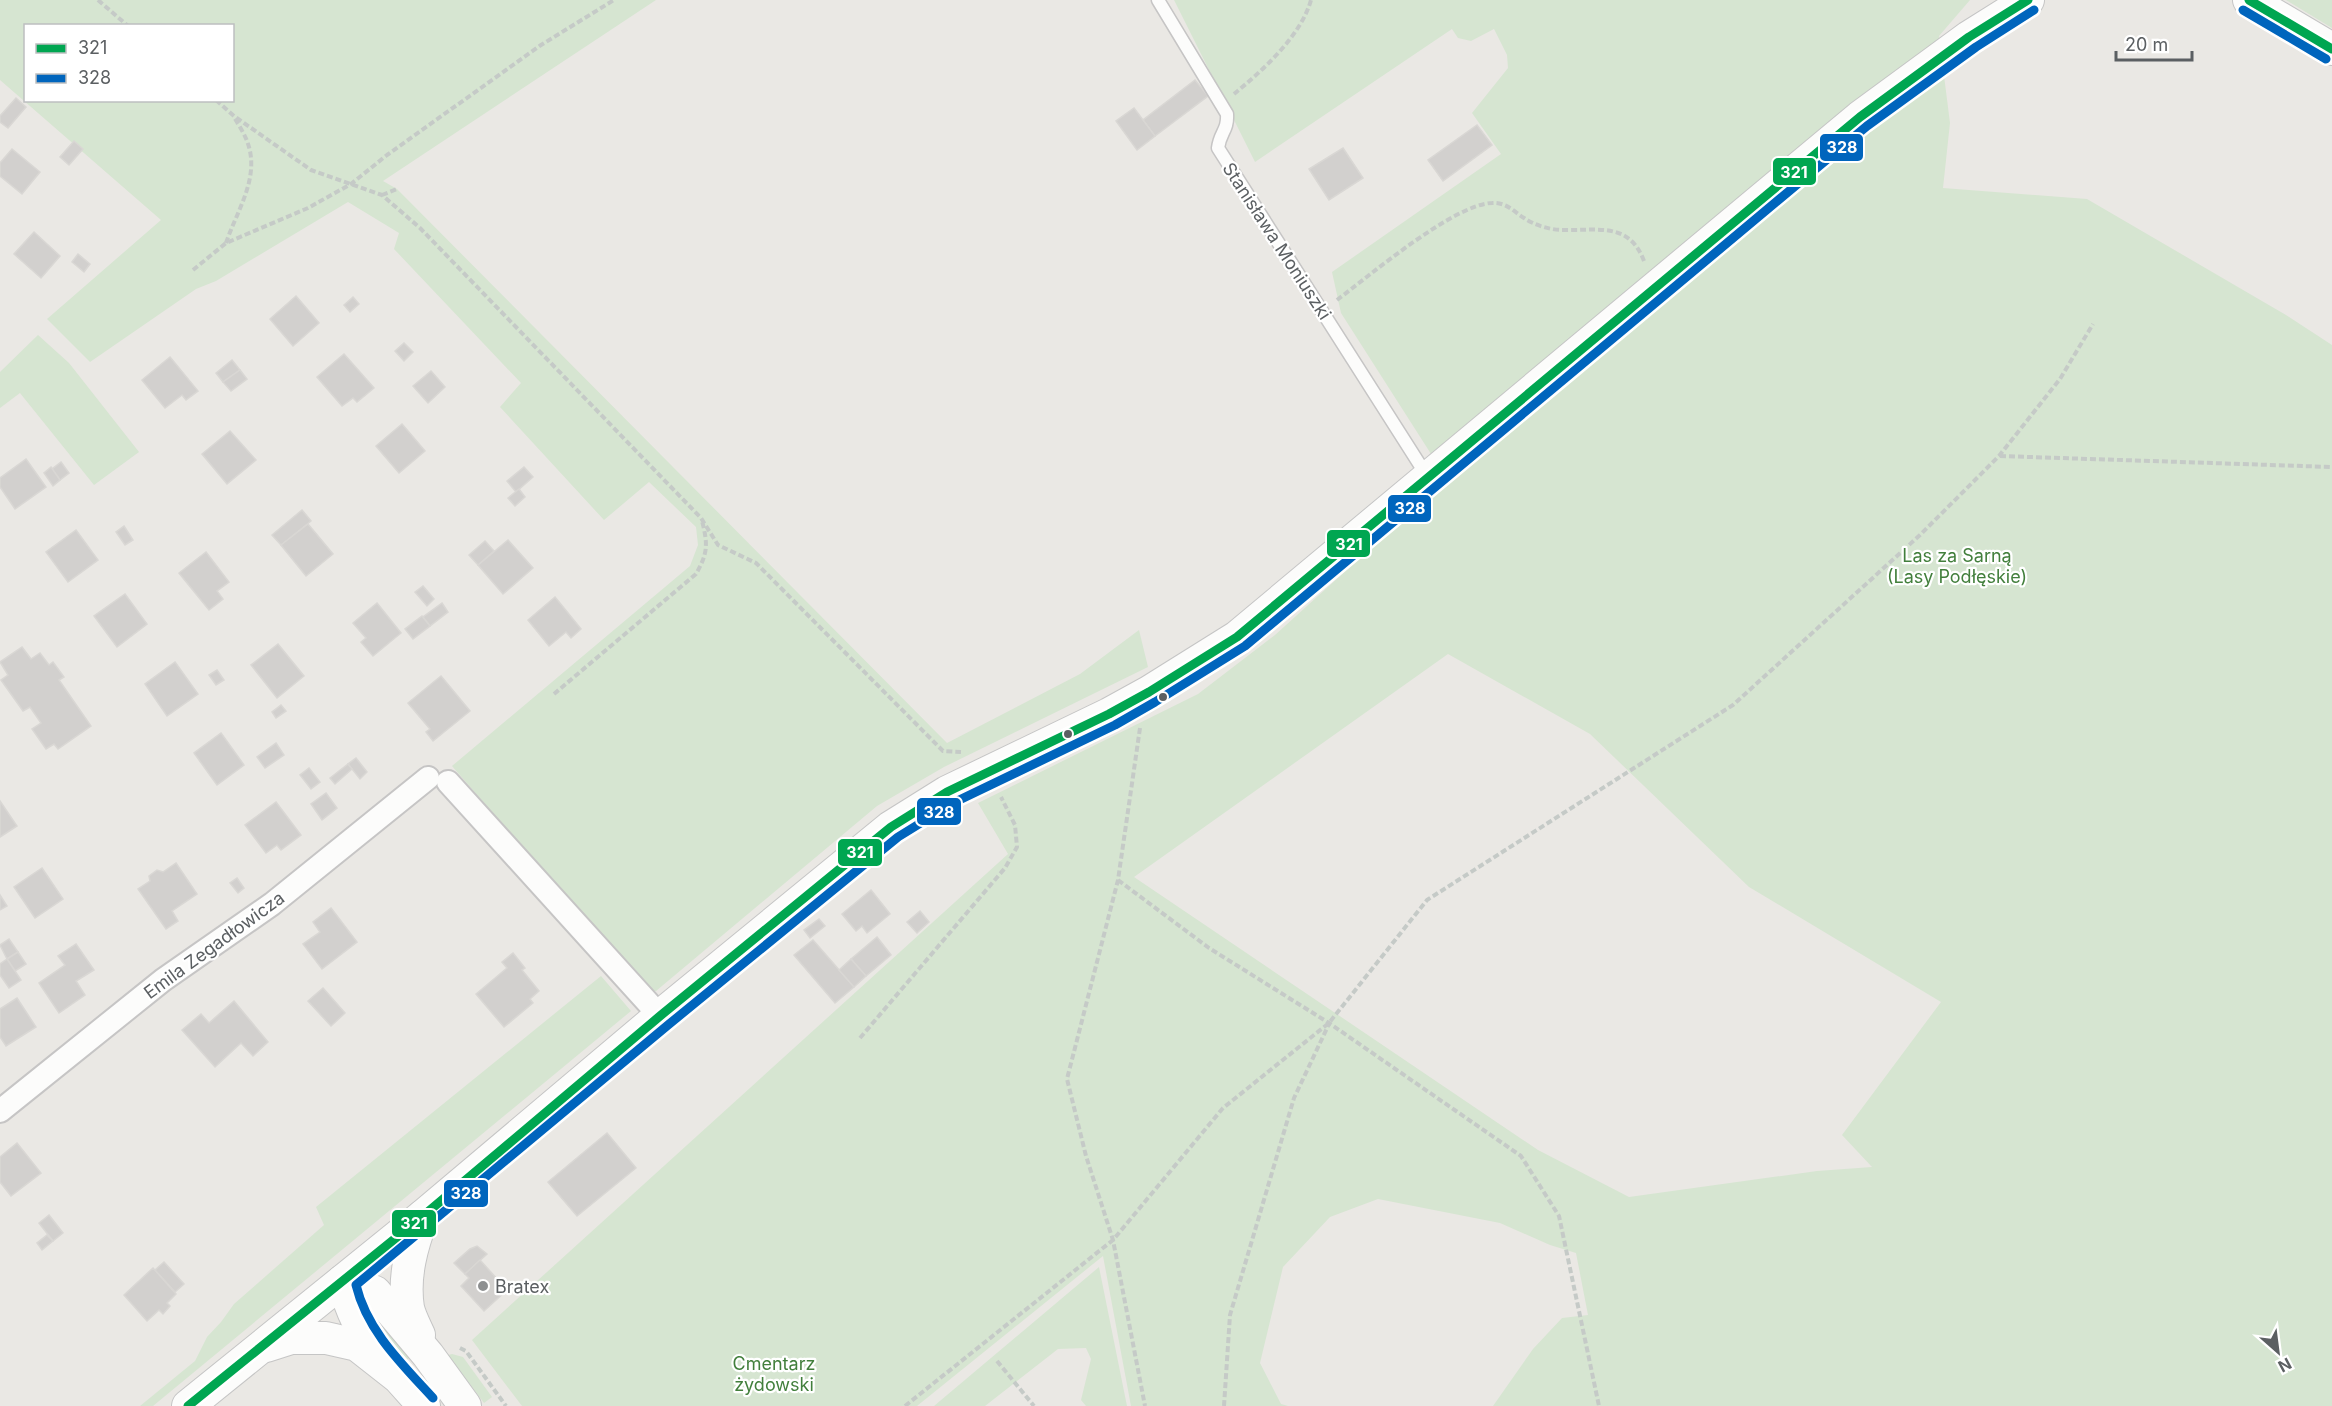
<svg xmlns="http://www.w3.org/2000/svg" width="2332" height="1406" font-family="Inter,sans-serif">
	<rect width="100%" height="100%" fill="#eae8e4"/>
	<g fill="#d6e5d1" fill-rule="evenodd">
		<path d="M 0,0 L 656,0 L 383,181 L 397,189 L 947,743 L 1080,674 L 1139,630 L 1148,667 L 944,767 L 877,806 L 656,991 L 646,991 L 452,766 L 690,566 L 698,545 L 696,527 L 649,482 L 604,520 L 500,407 L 521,383 L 394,249 L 399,233 L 348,202 L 216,281 L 196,289 L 90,362 L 47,319 L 161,220 L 0,80 ZM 26,26 L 232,26 L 232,100 L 26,100 Z"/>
		<path d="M 1174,0 L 1970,0 L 1939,36 L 1950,123 L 1943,188 L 2087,199 L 2286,315 L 2332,345 L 2332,1406 L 1493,1406 L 1533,1349 L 1562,1318 L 1588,1315 L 1576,1253 L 1550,1245 L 1500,1223 L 1378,1199 L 1330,1217 L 1283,1267 L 1260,1363 L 1281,1404 L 1288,1406 L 1131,1406 L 1103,1256 L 917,1406 L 522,1406 L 472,1340 L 1008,854 L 978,803 L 1198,694 L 1275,635 L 1447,479 L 1341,313 L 1332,272 L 1501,154 L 1472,113 L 1508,68 L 1507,55 L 1494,29 L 1471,41 L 1458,38 L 1452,29 L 1255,162 ZM 1448,654 L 1590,734 L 1749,887 L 1941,1002 L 1842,1135 L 1872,1167 L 1817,1171 L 1629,1197 L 1538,1150 L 1134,877 Z"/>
		<path d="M 2286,0 L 2332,0 L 2332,28 Z"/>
		<path d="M 38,335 L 69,363 L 139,452 L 94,485 L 20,393 L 0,408 L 0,372 Z"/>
		<path d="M 601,976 L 631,1011 L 153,1406 L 140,1406 L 195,1361 L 207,1337 L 221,1322 L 234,1304 L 324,1225 L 316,1207 Z"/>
		<path d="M 1099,1267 L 1127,1406 L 1086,1406 L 1081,1400 L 1091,1359 L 1086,1348 L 1058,1349 L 985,1406 L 934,1406 Z"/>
		<path d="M 360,1298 L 412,1356 L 404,1362 L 369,1321 Z"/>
		<path d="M 452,1354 L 463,1357 L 492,1397 L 484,1403 L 448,1355 Z"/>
	</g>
	<g fill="#d2d0ce" stroke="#d9d7d4" stroke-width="1.5">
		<path d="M 1195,80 L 1208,96 L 1155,136 L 1143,120 Z"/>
		<path d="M 16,98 L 26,107 L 8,128 L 0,122 L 0,116 Z"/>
		<path d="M 1134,108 L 1155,136 L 1137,150 L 1116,121 Z"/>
		<path d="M 1477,125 L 1492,145 L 1443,181 L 1428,160 Z"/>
		<path d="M 74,141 L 83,149 L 69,165 L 60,157 Z"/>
		<path d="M 1343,148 L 1363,178 L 1329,200 L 1309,169 Z"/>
		<path d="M 12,149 L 40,172 L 22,194 L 0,176 L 0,163 Z"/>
		<path d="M 34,232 L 60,256 L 41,278 L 14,254 Z"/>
		<path d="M 78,254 L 90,264 L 84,272 L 72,262 Z"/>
		<path d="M 296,296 L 319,323 L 293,346 L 270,319 Z"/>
		<path d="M 353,297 L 359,304 L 350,312 L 344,305 Z"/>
		<path d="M 404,343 L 413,352 L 404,361 L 395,351 Z"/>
		<path d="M 344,354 L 374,388 L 357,402 L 353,398 L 342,406 L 317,377 Z"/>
		<path d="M 170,357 L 198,391 L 186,400 L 182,395 L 165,408 L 142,380 Z"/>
		<path d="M 232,360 L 240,370 L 223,382 L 216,373 Z"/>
		<path d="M 240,370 L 247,379 L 231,391 L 223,382 Z"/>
		<path d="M 431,371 L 445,387 L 428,403 L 413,386 Z"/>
		<path d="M 402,424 L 425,451 L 399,473 L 376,446 Z"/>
		<path d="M 230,431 L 256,460 L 227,484 L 202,454 Z"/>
		<path d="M 26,459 L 46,487 L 15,509 L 0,487 L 0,478 Z"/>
		<path d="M 61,462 L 69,473 L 60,480 L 52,469 Z"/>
		<path d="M 51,467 L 60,480 L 53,486 L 44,473 Z"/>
		<path d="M 524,467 L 533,477 L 516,492 L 507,481 Z"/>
		<path d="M 519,489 L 525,497 L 515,506 L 508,498 Z"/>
		<path d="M 302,510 L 311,521 L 281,545 L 272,535 Z"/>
		<path d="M 308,524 L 333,554 L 306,576 L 281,545 Z"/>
		<path d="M 124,526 L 133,540 L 125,545 L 116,532 Z"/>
		<path d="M 76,530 L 98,560 L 68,582 L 46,552 Z"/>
		<path d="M 508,540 L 533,568 L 503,594 L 478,565 Z"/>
		<path d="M 485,541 L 494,551 L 478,565 L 469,555 Z"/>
		<path d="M 206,552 L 229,582 L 217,591 L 223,599 L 209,610 L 179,573 Z"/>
		<path d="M 423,586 L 434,599 L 427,606 L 415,592 Z"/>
		<path d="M 125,594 L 147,624 L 117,647 L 94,616 Z"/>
		<path d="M 555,597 L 581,629 L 571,638 L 566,632 L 549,646 L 528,620 Z"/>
		<path d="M 377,603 L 401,633 L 373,656 L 361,642 L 366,638 L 353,623 Z"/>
		<path d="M 442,603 L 448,612 L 430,626 L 423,617 Z"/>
		<path d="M 422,616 L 430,626 L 413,639 L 405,629 Z"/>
		<path d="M 278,644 L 304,676 L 277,698 L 251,665 Z"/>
		<path d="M 22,647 L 31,659 L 40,653 L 49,665 L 53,662 L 64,677 L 59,680 L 91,726 L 58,749 L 54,744 L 46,749 L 32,729 L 41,723 L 30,707 L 23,711 L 1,680 L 8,675 L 0,662 Z"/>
		<path d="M 175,662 L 198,694 L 167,716 L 145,684 Z"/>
		<path d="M 217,670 L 224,680 L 216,685 L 209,675 Z"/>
		<path d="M 441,676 L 470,711 L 433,741 L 426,732 L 430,729 L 408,703 Z"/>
		<path d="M 281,705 L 286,711 L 276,718 L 272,712 Z"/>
		<path d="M 221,733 L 244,765 L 217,785 L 194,753 Z"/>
		<path d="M 276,743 L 284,755 L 265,768 L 257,757 Z"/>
		<path d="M 356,758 L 367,772 L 360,779 L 348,764 Z"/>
		<path d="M 348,764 L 352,769 L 335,784 L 330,778 Z"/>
		<path d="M 309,768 L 320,782 L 311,789 L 300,775 Z"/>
		<path d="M 326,793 L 337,808 L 322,820 L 311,804 Z"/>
		<path d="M 0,801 L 17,826 L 0,837 Z"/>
		<path d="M 276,802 L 301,835 L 281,850 L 277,845 L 266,853 L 245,825 Z"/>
		<path d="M 176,863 L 197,894 L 172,911 L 178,921 L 166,929 L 138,889 L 150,881 L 149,876 L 157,870 L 163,872 Z"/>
		<path d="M 42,868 L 63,899 L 35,918 L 14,887 Z"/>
		<path d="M 237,878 L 244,888 L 238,893 L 230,883 Z"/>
		<path d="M 871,890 L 890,914 L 867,933 L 862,926 L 856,931 L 842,914 Z"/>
		<path d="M 0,895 L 7,906 L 0,910 Z"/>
		<path d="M 331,908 L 357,942 L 322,969 L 303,944 L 320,932 L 313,922 Z"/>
		<path d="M 920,911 L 929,922 L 917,933 L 907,922 Z"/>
		<path d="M 819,919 L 825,926 L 810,938 L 804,930 Z"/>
		<path d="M 877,937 L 891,955 L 866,976 L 851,959 Z"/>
		<path d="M 9,939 L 18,952 L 7,959 L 0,945 Z"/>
		<path d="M 813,940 L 854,987 L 835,1003 L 794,955 Z"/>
		<path d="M 76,944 L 94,970 L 76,981 L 85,995 L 59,1013 L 39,983 L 65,965 L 58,956 Z"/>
		<path d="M 18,952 L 26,964 L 15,971 L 7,959 Z"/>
		<path d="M 513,953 L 525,968 L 522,970 L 539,991 L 530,999 L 533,1003 L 504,1027 L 476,994 L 507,968 L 502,962 Z"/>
		<path d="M 7,959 L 21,980 L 9,988 L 0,975 L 0,964 Z"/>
		<path d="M 851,959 L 866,976 L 854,987 L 839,970 Z"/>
		<path d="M 323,988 L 345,1013 L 331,1026 L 308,1001 Z"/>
		<path d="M 17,998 L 36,1027 L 6,1046 L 0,1037 L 0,1009 Z"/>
		<path d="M 234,1001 L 268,1042 L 253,1056 L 241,1043 L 215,1067 L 182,1030 L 201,1014 L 209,1023 Z"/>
		<path d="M 607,1133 L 636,1168 L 577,1216 L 548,1182 Z"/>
		<path d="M 17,1143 L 41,1173 L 11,1196 L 0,1182 L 0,1157 Z"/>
		<path d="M 49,1215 L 63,1233 L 53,1241 L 39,1223 Z"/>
		<path d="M 47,1235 L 53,1241 L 42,1250 L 37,1243 Z"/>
		<path d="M 477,1246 L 487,1254 L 465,1274 L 454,1263 L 470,1249 Z"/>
		<path d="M 480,1260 L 507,1290 L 484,1311 L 461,1286 L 469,1278 L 465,1274 Z"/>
		<path d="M 164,1262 L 184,1284 L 175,1292 L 155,1270 Z"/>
		<path d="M 153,1268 L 176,1294 L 167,1303 L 170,1306 L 163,1314 L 159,1310 L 147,1321 L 124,1295 Z"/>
	</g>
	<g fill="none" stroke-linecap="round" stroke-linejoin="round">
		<defs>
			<path id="lane" d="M 1158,0 L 1227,114 C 1228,131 1220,132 1218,148 L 1427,476"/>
			<g id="street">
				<path d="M 448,782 L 660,1016"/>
				<path d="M 0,1111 L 163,980 L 272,904 L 428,778"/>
			</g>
			<g id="secondary">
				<path d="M 2249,0 L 2332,49"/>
				<path d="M 343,1281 L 375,1292 L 428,1355 L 465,1406"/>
				<path d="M 343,1281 C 351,1310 361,1333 381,1357"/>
				<path d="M 419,1335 C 415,1326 410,1317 408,1308 C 403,1276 412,1245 423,1216"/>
				<path d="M 266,1346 L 291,1338 L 326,1338 L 357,1345 L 399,1378 L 424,1406"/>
				<path d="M 188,1406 L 423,1216 L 660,1016 L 891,827 L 947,792 L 1109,714 L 1149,692 L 1237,637 L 1860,117 L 1969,37 L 2028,0"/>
			</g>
		</defs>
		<use href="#lane" stroke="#c6c5c5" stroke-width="15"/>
		<use href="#street" stroke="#c6c5c5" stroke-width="26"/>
		<use href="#secondary" stroke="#c5c5c5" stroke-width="34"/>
		<g stroke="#c5cac7" stroke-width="4" stroke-dasharray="6 3" stroke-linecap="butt">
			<path d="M 98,0 L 128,26"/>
			<path d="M 1234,94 C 1262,71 1301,36 1311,0"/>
			<path d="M 216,100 L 234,116 L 311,170 L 382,195 L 420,228 L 701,518 L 718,545 L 756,563 L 943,751 L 961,752"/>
			<path d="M 382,195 L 397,189"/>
			<path d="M 226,243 C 237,210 261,177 247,141 C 244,133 238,124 234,117"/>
			<path d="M 193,270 L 226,243 L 308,208 L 351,184 L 387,155 L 541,45 L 614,0"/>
			<path d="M 1337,300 C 1369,276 1454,204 1492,203 C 1506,202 1513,211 1524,218 C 1534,225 1550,230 1563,230 C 1597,231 1629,221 1644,261"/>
			<path d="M 2000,456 L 2332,467"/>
			<path d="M 554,694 L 696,574 C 708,553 708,544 702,521"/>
			<path d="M 1140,728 L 1118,880 L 1067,1079 L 1086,1156 L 1113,1240 L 1145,1406"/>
			<path d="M 1118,880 L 1209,948 L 1329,1023 L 1521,1156 L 1559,1216 L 1599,1406"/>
			<path d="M 860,1038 L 1005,868 L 1017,847 L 1015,825 L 1001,797"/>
			<path d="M 460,1348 L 466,1351 L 506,1406"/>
			<path d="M 997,1361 L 1034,1406"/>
			<path d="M 905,1406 L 1113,1240 L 1223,1108 L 1329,1023 L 1427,900 L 1733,705 L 1920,535 L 1999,456 L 2060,379 L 2093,324"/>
			<path d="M 1224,1406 L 1230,1315 L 1294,1098 L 1329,1024"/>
		</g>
		<use href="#lane" stroke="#fcfcfb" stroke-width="12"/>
		<use href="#street" stroke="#fcfcfb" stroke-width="22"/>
		<use href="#secondary" stroke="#fcfcfb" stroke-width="32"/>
		<defs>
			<g id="bus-1">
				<path d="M 2249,0 L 2332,49"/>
				<path d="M 188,1406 L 423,1216 L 660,1016 L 891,827 L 947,792 L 1109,714 L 1149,692 L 1237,637 L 1860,117 L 1969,37 L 2028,0"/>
			</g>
			<g id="bus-2">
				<path d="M 2243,10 L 2326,59"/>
				<path d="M 433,1398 C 402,1364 367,1331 356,1285 L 668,1025 L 898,837 L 953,803 L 1115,725 L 1155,702 L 1245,646 L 1867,126 L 1976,47 L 2034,10"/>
			</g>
		</defs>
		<use href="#bus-1" stroke="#fff" stroke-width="14"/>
		<use href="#bus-2" stroke="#fff" stroke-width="14"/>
		<use href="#bus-1" stroke="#00a651" stroke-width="9"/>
		<use href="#bus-2" stroke="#0065bd" stroke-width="9"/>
	</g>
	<g fill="#5b5f62" stroke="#fff" stroke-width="2">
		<circle cx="1163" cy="697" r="5"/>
		<circle cx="1068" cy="734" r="5"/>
	</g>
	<circle fill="#8d8f90" stroke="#fff" stroke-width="2" cx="483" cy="1286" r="6"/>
	<g text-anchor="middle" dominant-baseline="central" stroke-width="4.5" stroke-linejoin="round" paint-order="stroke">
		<g font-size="18" fill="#5b5f62" stroke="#fff">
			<text transform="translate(1277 241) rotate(57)">Stanisława Moniuszki</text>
			<text transform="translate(214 945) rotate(-36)">Emila Zegadłowicza</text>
		</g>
		<g font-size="18" fill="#427f3c" stroke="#fff">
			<text x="1957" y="555">Las za Sarną<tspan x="1957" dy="21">(Lasy Podłęskie)</tspan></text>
			<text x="774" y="1363">Cmentarz<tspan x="774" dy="21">żydowski</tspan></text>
		</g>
		<g font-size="18" fill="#5b5f62" stroke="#fff" text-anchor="start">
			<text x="495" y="1286">Bratex</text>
		</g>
	</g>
	<g stroke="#fff" stroke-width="2">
		<rect x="1819" y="133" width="45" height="29" rx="6" fill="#0065bd"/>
		<rect x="1772" y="157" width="45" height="29" rx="6" fill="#00a651"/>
		<rect x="1387" y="494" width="45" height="29" rx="6" fill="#0065bd"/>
		<rect x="1326" y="529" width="45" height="29" rx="6" fill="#00a651"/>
		<rect x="916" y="797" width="46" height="29" rx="6" fill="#0065bd"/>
		<rect x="837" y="838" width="46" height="29" rx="6" fill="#00a651"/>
		<rect x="443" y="1179" width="46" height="29" rx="6" fill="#0065bd"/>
		<rect x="391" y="1209" width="46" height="29" rx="6" fill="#00a651"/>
	</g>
	<g font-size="16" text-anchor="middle" font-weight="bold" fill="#fff">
		<text x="1842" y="153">328</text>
		<text x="1794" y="178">321</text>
		<text x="1410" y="514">328</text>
		<text x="1349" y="550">321</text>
		<text x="939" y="818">328</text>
		<text x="860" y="858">321</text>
		<text x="466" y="1199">328</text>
		<text x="414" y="1229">321</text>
	</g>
	<rect x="24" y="24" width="210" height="78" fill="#ffffff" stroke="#bdbfc0" stroke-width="1.5"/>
	<rect x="36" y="44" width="30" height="9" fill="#00a651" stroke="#bdbfc0" stroke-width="1.5"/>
	<text x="78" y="54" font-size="18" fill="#5b5f62">321</text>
	<rect x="36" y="74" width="30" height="9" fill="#0065bd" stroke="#bdbfc0" stroke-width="1.5"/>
	<text x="78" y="84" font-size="18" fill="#5b5f62">328</text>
	<g transform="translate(2278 1352) rotate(152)" stroke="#ffffff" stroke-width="4.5" paint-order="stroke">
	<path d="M0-4.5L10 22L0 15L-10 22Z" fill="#5b5f62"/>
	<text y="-9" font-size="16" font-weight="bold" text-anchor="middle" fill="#5b5f62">N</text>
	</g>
	<path d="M2116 51v9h76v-9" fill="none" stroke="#5b5f62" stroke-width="3"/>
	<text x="2125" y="51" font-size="18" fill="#5b5f62" stroke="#ffffff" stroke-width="4.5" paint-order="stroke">20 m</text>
</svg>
